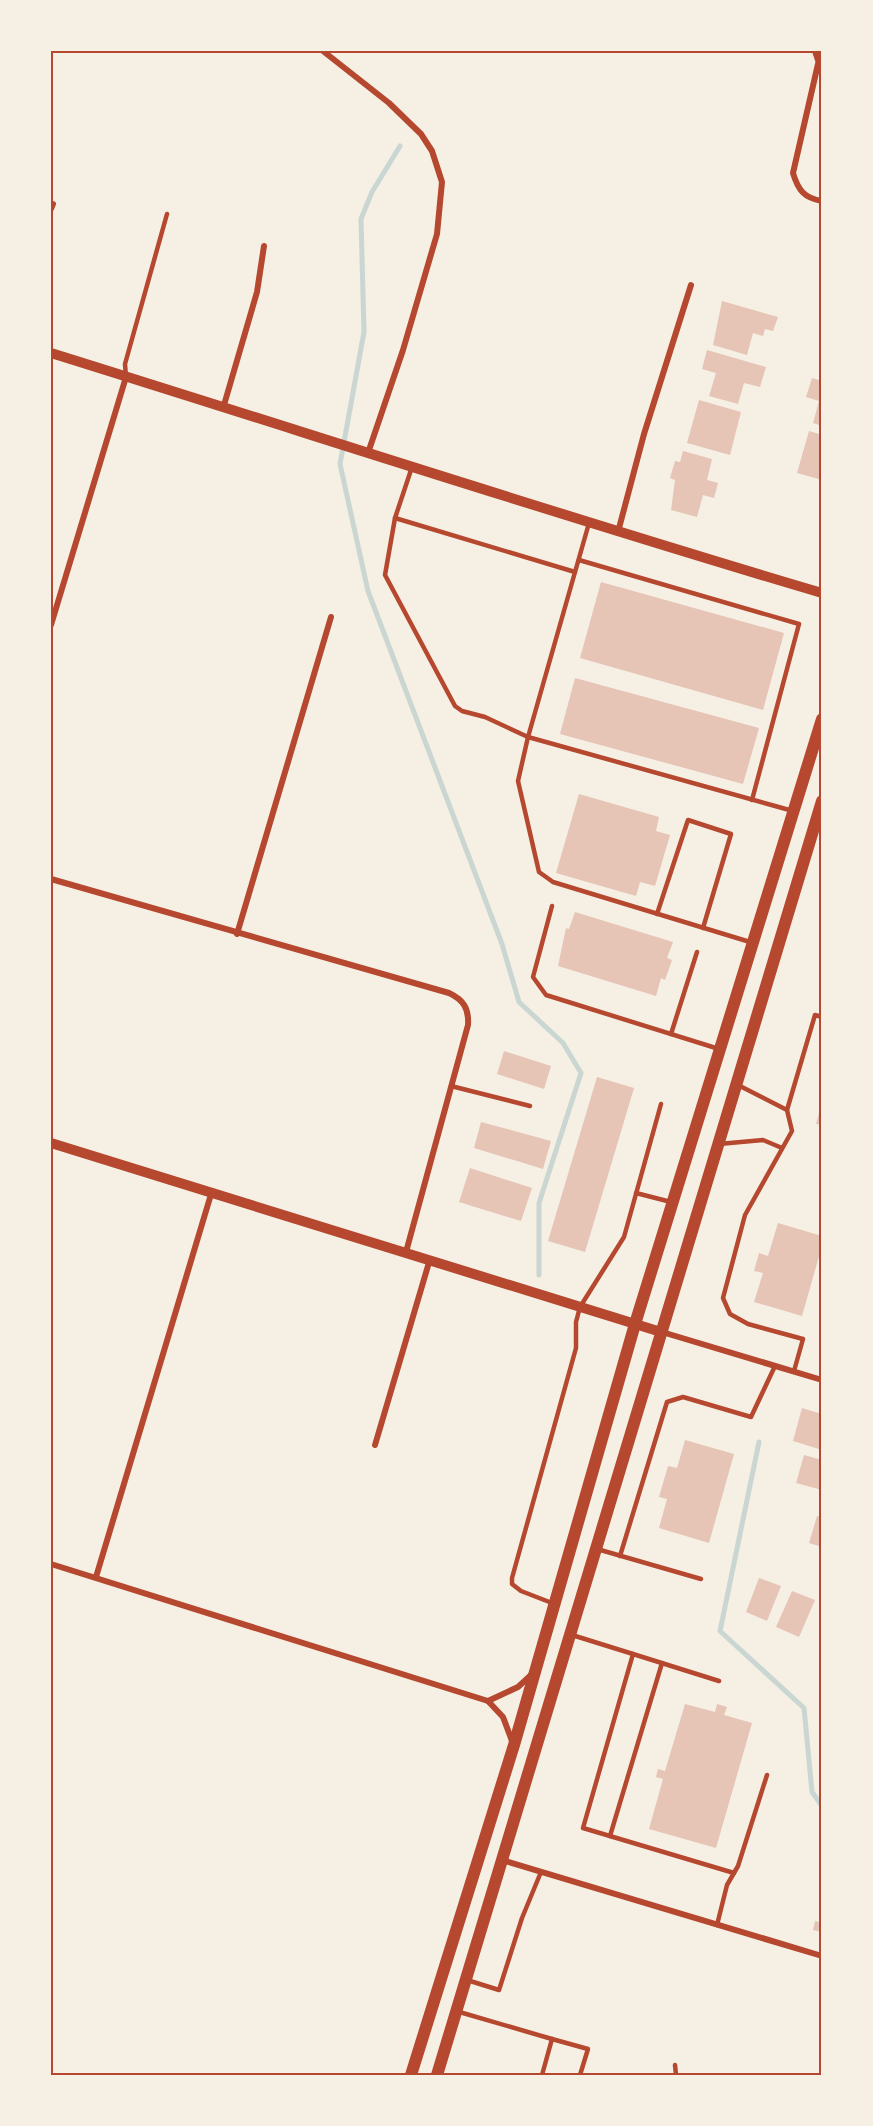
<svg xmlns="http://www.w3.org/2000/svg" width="873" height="2126" font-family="'Sofia Sans Condensed',sans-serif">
	<rect width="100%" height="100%" fill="#f6efe4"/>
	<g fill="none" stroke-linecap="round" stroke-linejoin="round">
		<g stroke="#c9d6d2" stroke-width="5">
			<path d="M 400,146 L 372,192 L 361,219 L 364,332 L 340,464 L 368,591 L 502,944 L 519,1002 L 563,1043 L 581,1073 L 539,1203 L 539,1275"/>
			<path d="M 759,1442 L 720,1631 L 804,1708 L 812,1792 L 822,1806"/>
		</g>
	</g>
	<g fill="#e6c5b7">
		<path d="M 722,301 L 778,317 L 773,331 L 765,329 L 763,336 L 753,333 L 747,355 L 713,345 Z"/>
		<path d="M 707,350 L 766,367 L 760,387 L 744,383 L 738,404 L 709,396 L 716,373 L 702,369 Z"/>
		<path d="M 812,378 L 822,381 L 822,426 L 813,423 L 819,401 L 806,397 Z"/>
		<path d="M 699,400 L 741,412 L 730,455 L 687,443 Z"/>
		<path d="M 809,431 L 822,435 L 822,480 L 797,473 Z"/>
		<path d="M 683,451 L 712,459 L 707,480 L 718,483 L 714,498 L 703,495 L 697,517 L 671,510 L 675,480 L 670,478 L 675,461 L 680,462 Z"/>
		<path d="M 601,582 L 784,633 L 763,710 L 580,658 Z"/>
		<path d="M 575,678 L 759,728 L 743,784 L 560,734 Z"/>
		<path d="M 579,794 L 659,817 L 656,831 L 670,835 L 655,886 L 640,882 L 636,896 L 556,873 Z"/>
		<path d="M 575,912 L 673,942 L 667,958 L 672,960 L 665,980 L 661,978 L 656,996 L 558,966 L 566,928 L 569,929 Z"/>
		<path d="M 504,1051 L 551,1066 L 544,1089 L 497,1074 Z"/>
		<path d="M 597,1077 L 634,1088 L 585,1252 L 548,1241 Z"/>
		<path d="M 821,1106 L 822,1106 L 822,1125 L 816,1124 Z"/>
		<path d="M 481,1122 L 551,1141 L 543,1169 L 474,1148 Z"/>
		<path d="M 470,1168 L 532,1188 L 521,1221 L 459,1202 Z"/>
		<path d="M 778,1223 L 822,1236 L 822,1246 L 802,1316 L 754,1302 L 763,1273 L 754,1271 L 759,1253 L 768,1256 Z"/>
		<path d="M 802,1408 L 822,1414 L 822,1450 L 793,1441 Z"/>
		<path d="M 685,1440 L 734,1454 L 709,1543 L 659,1528 L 667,1499 L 659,1497 L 668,1466 L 677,1468 Z"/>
		<path d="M 804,1455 L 822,1460 L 822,1490 L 796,1483 Z"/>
		<path d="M 817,1516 L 822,1517 L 822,1547 L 809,1543 Z"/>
		<path d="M 759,1578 L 781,1586 L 767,1621 L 746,1612 Z"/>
		<path d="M 792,1591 L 815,1600 L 799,1637 L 776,1627 Z"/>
		<path d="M 685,1704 L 715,1712 L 717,1704 L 727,1707 L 724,1715 L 752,1723 L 716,1848 L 649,1829 L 663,1779 L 656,1777 L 658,1769 L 665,1771 Z"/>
		<path d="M 822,1914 L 822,1932 L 813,1930 L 815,1921 L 819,1922 Z"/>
	</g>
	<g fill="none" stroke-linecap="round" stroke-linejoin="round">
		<g stroke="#b5482f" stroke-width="4.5">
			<path d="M 126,377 L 125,364 L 167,214"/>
			<path d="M 412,467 L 395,518 L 575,572"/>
			<path d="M 395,518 L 385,575 L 455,706 L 462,711 L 485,717 L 528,737 L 518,781 L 539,872 L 553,882 L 750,942"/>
			<path d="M 589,523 L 528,737 L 793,811"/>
			<path d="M 579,560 L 799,624 L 752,800"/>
			<path d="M 552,906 L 533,977 L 546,995 L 719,1049"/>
			<path d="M 657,914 L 688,820 L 731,834 L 703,928"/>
			<path d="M 671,1034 L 697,952"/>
			<path d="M 738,1085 L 787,1110"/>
			<path d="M 451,1086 L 530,1106"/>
			<path d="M 719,1144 L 763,1140 L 782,1148"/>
			<path d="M 636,1193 L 671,1202"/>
			<path d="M 794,1371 L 803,1339 L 748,1324 L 730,1314 L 723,1298 L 745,1215 L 792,1131 L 787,1110 L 815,1015 L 822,1017"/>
			<path d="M 597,1549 L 701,1579"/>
			<path d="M 620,1556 L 667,1402 L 683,1397 L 751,1417 L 775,1366"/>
			<path d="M 552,1603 L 521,1591 L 512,1584 L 512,1578 L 576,1348 L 576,1322 L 580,1307 L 624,1237 L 661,1104"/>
			<path d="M 572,1635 L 633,1654"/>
			<path d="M 719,1681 L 633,1654 L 583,1828 L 734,1873"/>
			<path d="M 610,1836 L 662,1663"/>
			<path d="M 717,1925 L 727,1885 L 738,1866 L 767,1775"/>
			<path d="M 467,1980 L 499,1990 L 522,1918 L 541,1872"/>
			<path d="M 456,2011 L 552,2039 L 542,2075"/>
			<path d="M 552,2039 L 588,2049 L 580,2075"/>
			<path d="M 675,2065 L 676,2075"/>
		</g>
		<g stroke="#b5482f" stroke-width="6">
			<path d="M 323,51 L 389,103 L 421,134 L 432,151 L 442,182 L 437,234 L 403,350 L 368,453"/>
			<path d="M 815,51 L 822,72"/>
			<path d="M 818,64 L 793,173 C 798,190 804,198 822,201"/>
			<path d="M 51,209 L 53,204"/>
			<path d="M 224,405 L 257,292 L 264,246"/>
			<path d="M 618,532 L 644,434 L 691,285"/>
			<path d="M 51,625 L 126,377"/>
			<path d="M 51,879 L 449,993 C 464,1000 469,1009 468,1025 L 406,1252"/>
			<path d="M 237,934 L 331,617"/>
			<path d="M 662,1332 L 822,1380"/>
			<path d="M 375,1445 L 430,1259"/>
			<path d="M 51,1564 L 488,1701 L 503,1717 L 512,1741"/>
			<path d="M 96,1577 L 212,1191"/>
			<path d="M 488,1701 L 518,1687 L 531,1675"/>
			<path d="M 502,1860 L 822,1956"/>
		</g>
		<g stroke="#b5482f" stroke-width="10">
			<path d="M 51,353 C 308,433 564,517 822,593"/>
			<path d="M 51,1143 L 661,1332"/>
		</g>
		<g stroke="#b5482f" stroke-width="12">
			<path d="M 411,2075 L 514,1745 L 635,1324 L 822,719"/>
			<path d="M 437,2075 L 822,801"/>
		</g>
	</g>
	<rect width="873" height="2126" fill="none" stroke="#f6efe4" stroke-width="105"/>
	<rect x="52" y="52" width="768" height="2022" fill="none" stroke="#b5482f" stroke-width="2"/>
</svg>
